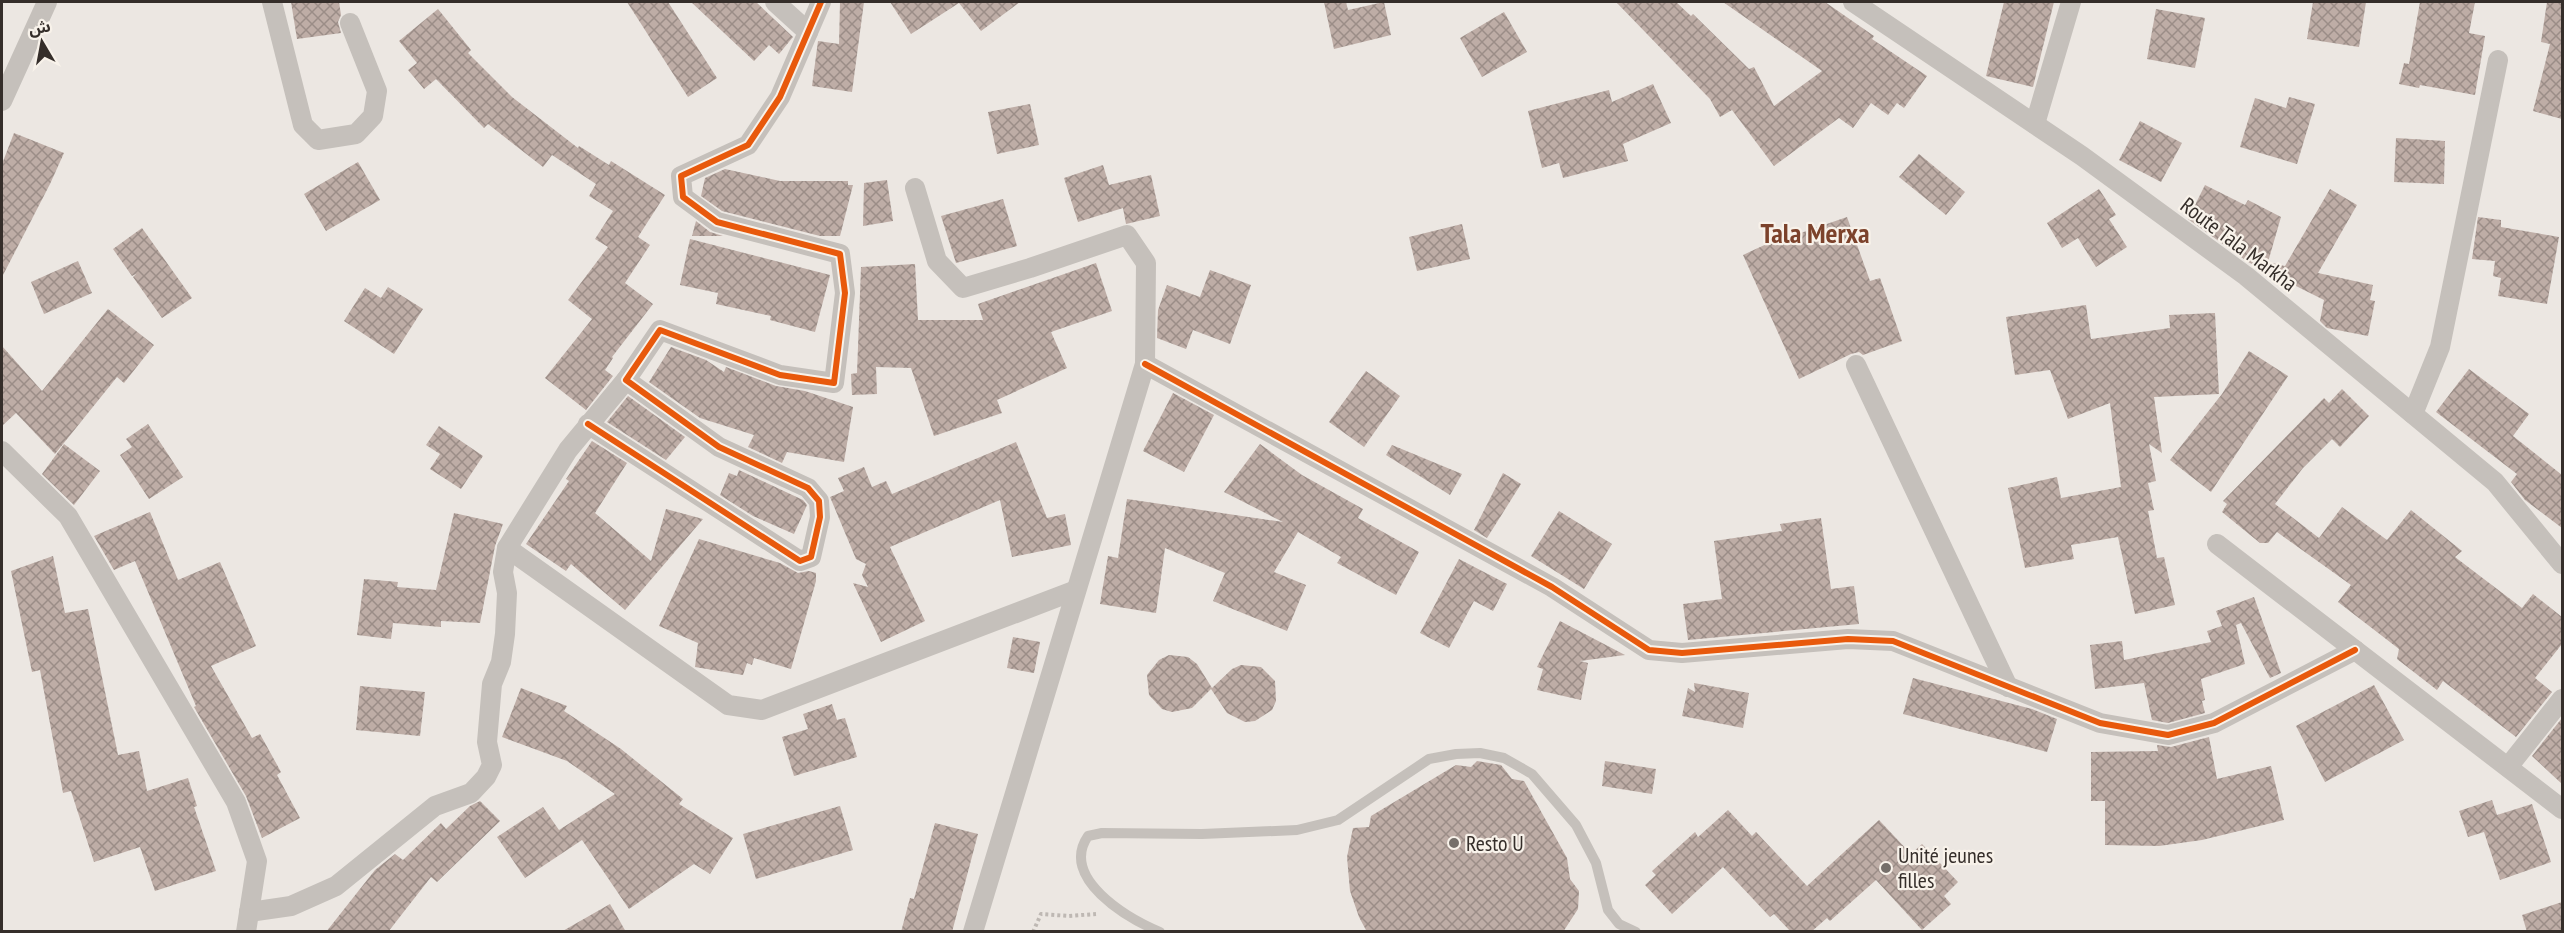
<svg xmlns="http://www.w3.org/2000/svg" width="2564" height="933" font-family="'PT Sans Narrow','Noto Sans Arabic',sans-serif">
	<defs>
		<pattern id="building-cross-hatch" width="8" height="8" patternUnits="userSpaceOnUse" patternTransform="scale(1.5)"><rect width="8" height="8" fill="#beada6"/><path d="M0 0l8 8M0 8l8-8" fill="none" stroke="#9b8d87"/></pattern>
	</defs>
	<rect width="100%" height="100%" fill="#ece7e2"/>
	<g fill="url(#building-cross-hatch)">
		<path d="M 291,2 L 339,2 L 341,15 L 338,22 L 341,33 L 297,39 Z"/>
		<path d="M 627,2 L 668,2 L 717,78 L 688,97 Z"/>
		<path d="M 691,2 L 756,2 L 793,37 L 779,54 L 769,45 L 754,61 Z"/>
		<path d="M 840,2 L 864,2 L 852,92 L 812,86 L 818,41 L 839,44 Z"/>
		<path d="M 890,2 L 1020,2 L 981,31 L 959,3 L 911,34 Z"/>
		<path d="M 1324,2 L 1346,2 L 1348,10 L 1384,2 L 1391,35 L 1334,49 Z"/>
		<path d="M 1616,2 L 1676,2 L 1691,16 L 1693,14 L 1749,69 L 1754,67 L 1774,106 L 1822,71 L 1723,2 L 1825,2 L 1874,36 L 1872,39 L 1927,76 L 1904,108 L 1897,103 L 1888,115 L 1871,103 L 1853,128 L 1839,118 L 1774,166 L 1732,110 L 1720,117 L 1710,99 Z"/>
		<path d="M 2004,2 L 2054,2 L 2033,87 L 1986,76 Z"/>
		<path d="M 2313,2 L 2366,2 L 2359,47 L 2307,39 Z"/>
		<path d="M 2420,2 L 2475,2 L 2469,33 L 2485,36 L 2475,95 L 2420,85 L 2419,88 L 2399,84 L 2404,63 L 2409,64 Z"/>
		<path d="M 2547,2 L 2562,2 L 2562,119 L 2533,111 L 2550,44 L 2541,42 Z"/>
		<path d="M 438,9 L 471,50 L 468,53 L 512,97 L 578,148 L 579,146 L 609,165 L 611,161 L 665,195 L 638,237 L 650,245 L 625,283 L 653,304 L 612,357 L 613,358 L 605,370 L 613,376 L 586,410 L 545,378 L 592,319 L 568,300 L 608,247 L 595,239 L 613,211 L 589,196 L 596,184 L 552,155 L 543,167 L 488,124 L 484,128 L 436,79 L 424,89 L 408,70 L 417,63 L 399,41 Z"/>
		<path d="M 2156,9 L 2205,18 L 2195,68 L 2147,59 Z"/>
		<path d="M 1504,12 L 1527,52 L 1482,77 L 1460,38 Z"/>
		<path d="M 1653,84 L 1671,123 L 1623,144 L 1628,161 L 1563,178 L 1559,163 L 1542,168 L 1528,111 L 1609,90 L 1612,102 Z"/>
		<path d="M 2289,97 L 2315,104 L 2297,164 L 2240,147 L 2255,98 L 2286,108 Z"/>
		<path d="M 1030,104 L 1039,145 L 997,154 L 988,112 Z"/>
		<path d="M 2140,121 L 2182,143 L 2161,182 L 2119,160 Z"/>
		<path d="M 14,133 L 64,153 L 50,184 L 2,277 L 2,164 Z"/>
		<path d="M 2396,138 L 2445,141 L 2444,184 L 2394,182 Z"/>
		<path d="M 1919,154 L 1965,192 L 1946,215 L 1899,177 Z"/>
		<path d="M 358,162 L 380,200 L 326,231 L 304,194 Z"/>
		<path d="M 1103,165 L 1109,185 L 1151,175 L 1160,216 L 1126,224 L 1123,208 L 1078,222 L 1064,178 Z"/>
		<path d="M 725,169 L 780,181 L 848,181 L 848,185 L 853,185 L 840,236 L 820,236 L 722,211 L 701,196 L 705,178 Z"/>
		<path d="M 887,180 L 893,221 L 863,226 L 864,183 Z"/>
		<path d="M 2205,185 L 2245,205 L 2248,200 L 2281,217 L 2268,262 L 2285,266 L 2330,189 L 2357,205 L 2318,273 L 2373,285 L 2370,300 L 2375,301 L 2368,336 L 2327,328 L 2320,321 L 2324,300 L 2248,262 L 2188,219 Z"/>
		<path d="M 2099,189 L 2116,215 L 2109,219 L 2127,247 L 2096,267 L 2078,238 L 2062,248 L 2047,223 Z"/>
		<path d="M 1003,199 L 1017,246 L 956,263 L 941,216 Z"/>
		<path d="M 1847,217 L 1870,281 L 1880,278 L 1902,341 L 1863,355 L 1859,352 L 1851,354 L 1799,379 L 1743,255 L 1788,234 L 1789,237 Z"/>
		<path d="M 2478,217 L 2501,220 L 2501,227 L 2559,237 L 2547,304 L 2498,296 L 2501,278 L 2493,276 L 2495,261 L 2472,259 Z"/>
		<path d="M 696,221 L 710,232 L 723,236 L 692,236 Z"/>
		<path d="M 1462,224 L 1470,259 L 1417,271 L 1409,237 Z"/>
		<path d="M 142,228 L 192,298 L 162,318 L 133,277 L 136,274 L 132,276 L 113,249 Z"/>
		<path d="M 690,239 L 830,275 L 815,332 L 770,320 L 771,316 L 716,304 L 718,293 L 680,285 Z"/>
		<path d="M 78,261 L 92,293 L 44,314 L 31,282 Z"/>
		<path d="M 1096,263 L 1112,311 L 1051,332 L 1067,368 L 997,400 L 1002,413 L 934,436 L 911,368 L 876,367 L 877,394 L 852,395 L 851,374 L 857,373 L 861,267 L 915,264 L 918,320 L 983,320 L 978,304 Z"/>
		<path d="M 1210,270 L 1251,285 L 1230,344 L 1193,330 L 1186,349 L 1157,338 L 1158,310 L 1167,285 L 1200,297 Z"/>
		<path d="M 388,287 L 423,309 L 394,354 L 344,321 L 365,288 L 381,298 Z"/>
		<path d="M 2086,305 L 2091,339 L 2170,328 L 2169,315 L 2215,313 L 2219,394 L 2154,397 L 2162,453 L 2149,444 L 2156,481 L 2148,483 L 2154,510 L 2148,511 L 2157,558 L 2164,557 L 2175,605 L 2135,614 L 2118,537 L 2071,545 L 2074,559 L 2025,568 L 2008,488 L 2057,477 L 2061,498 L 2121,487 L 2110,403 L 2068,419 L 2050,370 L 2015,375 L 2006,317 Z"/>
		<path d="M 108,309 L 154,345 L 124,383 L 117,377 L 55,454 L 16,413 L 2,426 L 2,346 L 42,391 Z"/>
		<path d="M 671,347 L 706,360 L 724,372 L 726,367 L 776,386 L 805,391 L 853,407 L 844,462 L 787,452 L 782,463 L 748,447 L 754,435 L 700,418 L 649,382 Z"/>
		<path d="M 2249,351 L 2288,376 L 2211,492 L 2170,460 L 2222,394 Z"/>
		<path d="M 2469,369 L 2529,414 L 2513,436 L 2562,475 L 2562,528 L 2525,500 L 2511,482 L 2517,474 L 2436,412 Z"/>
		<path d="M 1366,371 L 1400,396 L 1364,447 L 1329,422 Z"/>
		<path d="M 2342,389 L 2369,416 L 2340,447 L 2332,439 L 2303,468 L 2275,504 L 2319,538 L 2342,507 L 2387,540 L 2411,510 L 2462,551 L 2455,557 L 2522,608 L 2533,594 L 2562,617 L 2562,644 L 2535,678 L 2552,692 L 2516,737 L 2443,681 L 2437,690 L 2397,659 L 2399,649 L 2338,602 L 2351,585 L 2277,532 L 2268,543 L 2260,543 L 2222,512 L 2227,504 L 2223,501 L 2324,398 L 2329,403 Z"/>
		<path d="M 1173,393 L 1214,415 L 1184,472 L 1143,451 Z"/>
		<path d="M 628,396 L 685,437 L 666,460 L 607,422 Z"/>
		<path d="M 148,424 L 183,477 L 149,499 L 120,455 L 132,447 L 126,439 Z"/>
		<path d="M 439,426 L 483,456 L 461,489 L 430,469 L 440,454 L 426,445 Z"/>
		<path d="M 592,441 L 627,463 L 595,513 L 651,561 L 666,509 L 703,519 L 625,610 L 571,564 L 566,571 L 526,544 L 569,481 L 566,479 Z"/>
		<path d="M 1016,442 L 1047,518 L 1065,514 L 1071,545 L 1012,557 L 1000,500 L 890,547 L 925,621 L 881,642 L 853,583 L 868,587 L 862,575 L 866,564 L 856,559 L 830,497 L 844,491 L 838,478 L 864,467 L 872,487 L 886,481 L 892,494 Z"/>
		<path d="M 64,444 L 100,471 L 74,505 L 42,474 Z"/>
		<path d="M 1260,444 L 1302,475 L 1363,509 L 1358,518 L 1419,552 L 1396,595 L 1337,563 L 1341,557 L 1298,532 L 1274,572 L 1306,585 L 1287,631 L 1213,601 L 1225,573 L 1165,548 L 1156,613 L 1100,604 L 1108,556 L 1118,558 L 1127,499 L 1283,522 L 1224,492 Z"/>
		<path d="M 1392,445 L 1462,474 L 1450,495 L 1386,455 Z"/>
		<path d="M 739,470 L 803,500 L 807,505 L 794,534 L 753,516 L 720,495 L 729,473 L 737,476 Z"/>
		<path d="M 1503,473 L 1521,484 L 1487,538 L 1474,530 Z"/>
		<path d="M 1559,511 L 1612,544 L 1584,589 L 1531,556 Z"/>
		<path d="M 150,512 L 178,580 L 220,562 L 256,646 L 211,666 L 252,738 L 260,734 L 281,772 L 277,775 L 300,818 L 262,838 L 246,796 L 194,707 L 196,706 L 135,561 L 114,570 L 94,536 Z"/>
		<path d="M 454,513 L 503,524 L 495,546 L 480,623 L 441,621 L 441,627 L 393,623 L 391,639 L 357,635 L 364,579 L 398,582 L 397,587 L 436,590 Z"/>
		<path d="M 1821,518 L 1831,589 L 1854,586 L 1859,624 L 1688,640 L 1683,604 L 1722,599 L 1714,541 L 1782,531 L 1780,524 Z"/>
		<path d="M 699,539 L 780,563 L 798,573 L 809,571 L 816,573 L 816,581 L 791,669 L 754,658 L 752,665 L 747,663 L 743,675 L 695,667 L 698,643 L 659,626 Z"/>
		<path d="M 53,556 L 65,613 L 88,609 L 118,755 L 139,751 L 147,791 L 188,778 L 197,806 L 194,807 L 216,871 L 155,891 L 140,847 L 94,862 L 71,791 L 63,793 L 40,670 L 32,672 L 11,571 Z"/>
		<path d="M 1459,559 L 1507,584 L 1493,611 L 1474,601 L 1449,648 L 1420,633 Z"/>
		<path d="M 2254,597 L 2281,673 L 2270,678 L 2241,623 L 2236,625 L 2245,664 L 2201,679 L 2205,700 L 2202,701 L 2205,713 L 2168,723 L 2152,720 L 2144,683 L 2095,689 L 2090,645 L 2122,641 L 2124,660 L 2211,642 L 2207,631 L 2222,626 L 2216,611 Z"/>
		<path d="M 1560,621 L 1625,655 L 1580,661 L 1588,663 L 1581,700 L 1537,690 L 1543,669 L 1537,667 Z"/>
		<path d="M 1013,637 L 1040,642 L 1034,673 L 1007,668 Z"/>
		<path d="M 1169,655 L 1188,657 L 1197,664 L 1212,688 L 1232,669 L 1241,665 L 1261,667 L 1275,681 L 1276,701 L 1272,710 L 1255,721 L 1245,722 L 1227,713 L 1211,689 L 1192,708 L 1172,712 L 1162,709 L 1149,695 L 1147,675 L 1159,660 Z"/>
		<path d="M 1913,678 L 2032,709 L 2057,719 L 2047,752 L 1903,714 Z"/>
		<path d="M 1694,683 L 1749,693 L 1743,728 L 1682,716 L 1688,688 L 1695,692 Z"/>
		<path d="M 2374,685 L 2404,740 L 2325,782 L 2296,726 Z"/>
		<path d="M 360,686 L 425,692 L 420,736 L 356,730 Z"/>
		<path d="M 521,688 L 567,706 L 564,711 L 621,749 L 683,799 L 679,804 L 733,838 L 710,874 L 694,864 L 629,909 L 582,840 L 525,878 L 497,837 L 543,807 L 559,830 L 615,794 L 567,761 L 502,737 Z"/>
		<path d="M 832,704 L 837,720 L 845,718 L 857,757 L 794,776 L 782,737 L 808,729 L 803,714 Z"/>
		<path d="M 2562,718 L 2562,784 L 2532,756 Z"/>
		<path d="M 2209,737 L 2217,779 L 2271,766 L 2284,820 L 2202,840 L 2159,846 L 2105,845 L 2105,801 L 2091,801 L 2091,752 L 2158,751 L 2157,745 L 2171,747 Z"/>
		<path d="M 1477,761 L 1501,765 L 1512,779 L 1524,781 L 1567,858 L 1570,879 L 1579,891 L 1578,909 L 1563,932 L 1367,932 L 1359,917 L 1350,891 L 1347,857 L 1353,828 L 1369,827 L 1371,816 L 1456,765 L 1471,767 Z"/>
		<path d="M 1605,761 L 1656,769 L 1652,794 L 1602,786 Z"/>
		<path d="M 2492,800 L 2497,815 L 2532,804 L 2551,862 L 2500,880 L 2484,832 L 2468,837 L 2459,811 Z"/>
		<path d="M 480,801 L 500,821 L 437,882 L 431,877 L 388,932 L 326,932 L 375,870 L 395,854 L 403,860 L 441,823 L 446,829 L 470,806 Z"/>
		<path d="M 840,806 L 853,850 L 756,879 L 743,834 Z"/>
		<path d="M 1728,810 L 1752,836 L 1756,832 L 1807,886 L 1879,820 L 1911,854 L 1922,844 L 1958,882 L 1944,896 L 1951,904 L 1922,930 L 1876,880 L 1830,921 L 1827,918 L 1811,932 L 1791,932 L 1774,914 L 1770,917 L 1723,867 L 1672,914 L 1645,885 L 1656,875 L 1652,871 L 1695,832 L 1698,837 Z"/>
		<path d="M 935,823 L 978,834 L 952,932 L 901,932 L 910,898 L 914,899 Z"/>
		<path d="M 2562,902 L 2562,932 L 2527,932 L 2522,915 Z"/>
		<path d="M 610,904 L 626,932 L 561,932 Z"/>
	</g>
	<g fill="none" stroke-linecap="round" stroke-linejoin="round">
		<path stroke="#beb8b3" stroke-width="4" stroke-dasharray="3 3" stroke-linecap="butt" d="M 1033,932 L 1041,914 L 1069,916 L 1096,914"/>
		<path stroke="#c5c0bb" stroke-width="10" d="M 1160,932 C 1127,918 1059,878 1088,836 L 1102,833 L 1202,834 L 1297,830 L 1338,820 L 1429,759 L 1456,754 L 1480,753 L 1504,758 L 1532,774 L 1576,825 L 1596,863 L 1608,910 L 1619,924 L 1636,932"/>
		<g stroke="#c5c0bb" stroke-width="20">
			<path d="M 272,2 L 303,125 L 318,140 L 356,134 L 373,116 L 377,91 L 350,23"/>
			<path d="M 775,2 L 808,32"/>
			<path d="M 1853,2 L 2082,156 L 2246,276 L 2495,482 L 2562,564"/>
			<path d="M 2,101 L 47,2"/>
			<path d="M 2035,124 L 2071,2"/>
			<path d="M 915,188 L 937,261 L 963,288 L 1030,268 L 1127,235 L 1146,263 L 1145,364 L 973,932"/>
			<path d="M 1145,364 L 1552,587 L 1649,650 L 1682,653 L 1848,639 L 1893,641 L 2100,723 L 2168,735 L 2214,723 L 2355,650"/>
			<path d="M 1856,365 L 2008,687"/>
			<path d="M 2413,414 L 2440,347 L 2498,60"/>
			<path d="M 588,424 L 800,561 L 811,557 L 820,517 L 819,501 L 808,488 L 719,447 L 626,380 L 660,330 L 780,375 L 834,383 L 845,293 L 840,254 L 717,222 L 683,197 L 681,176 L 748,145 L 780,97 L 821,2"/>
			<path d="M 2,451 L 68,516 L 236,802 L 257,861 L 246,932"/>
			<path d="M 2217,544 L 2562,809"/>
			<path d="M 507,548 L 728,705 L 762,710 L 1076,590"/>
			<path d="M 2508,767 L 2562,699"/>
			<path d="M 249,912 L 291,906 L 336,886 L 435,806 L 471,793 L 486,777 L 492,765 L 487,742 L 492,684 L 501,662 L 505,634 L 507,593 L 503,572 L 507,548 L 568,450 L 626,380"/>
		</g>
		<defs>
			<g id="cycleway">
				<path d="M 1145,364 L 1552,587 L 1649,650 L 1682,653 L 1848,639 L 1893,641 L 2100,723 L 2168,735 L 2214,723 L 2355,650"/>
				<path d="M 588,424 L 800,561 L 811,557 L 820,517 L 819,501 L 808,488 L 719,447 L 626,380 L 660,330 L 780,375 L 834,383 L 845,293 L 840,254 L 717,222 L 683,197 L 681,176 L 748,145 L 780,97 L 821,2"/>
			</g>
		</defs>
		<use href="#cycleway" stroke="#f8f2ea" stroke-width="10"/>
		<use href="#cycleway" stroke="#e8590c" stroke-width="6"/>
	</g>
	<g fill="#756f6a" stroke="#f8f2ea" stroke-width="2">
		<circle cx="1454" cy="843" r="6"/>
		<circle cx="1886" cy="868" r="6"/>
	</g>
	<g text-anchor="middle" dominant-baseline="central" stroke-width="4.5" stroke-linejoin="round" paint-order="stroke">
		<g font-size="22" fill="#352e2a" stroke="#f8f2ea">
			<text transform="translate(2239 244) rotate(37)">Route Tala Markha</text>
		</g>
		<g font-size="22" fill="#352e2a" stroke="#f8f2ea" text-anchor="start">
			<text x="1466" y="843">Resto U</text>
			<text x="1898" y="855">Unité jeunes<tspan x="1898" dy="25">filles</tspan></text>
		</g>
		<g font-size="28" font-weight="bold" fill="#7c422b" stroke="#f8f2ea">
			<text x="1815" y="232">Tala Merxa</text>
		</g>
	</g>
	<rect width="2564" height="933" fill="none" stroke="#352e2a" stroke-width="6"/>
	<g transform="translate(42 42) rotate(350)" stroke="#f8f2ea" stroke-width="4.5" paint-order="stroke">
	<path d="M0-4.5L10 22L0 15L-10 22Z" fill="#352e2a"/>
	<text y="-9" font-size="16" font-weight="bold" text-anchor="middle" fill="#352e2a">ش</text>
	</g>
</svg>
